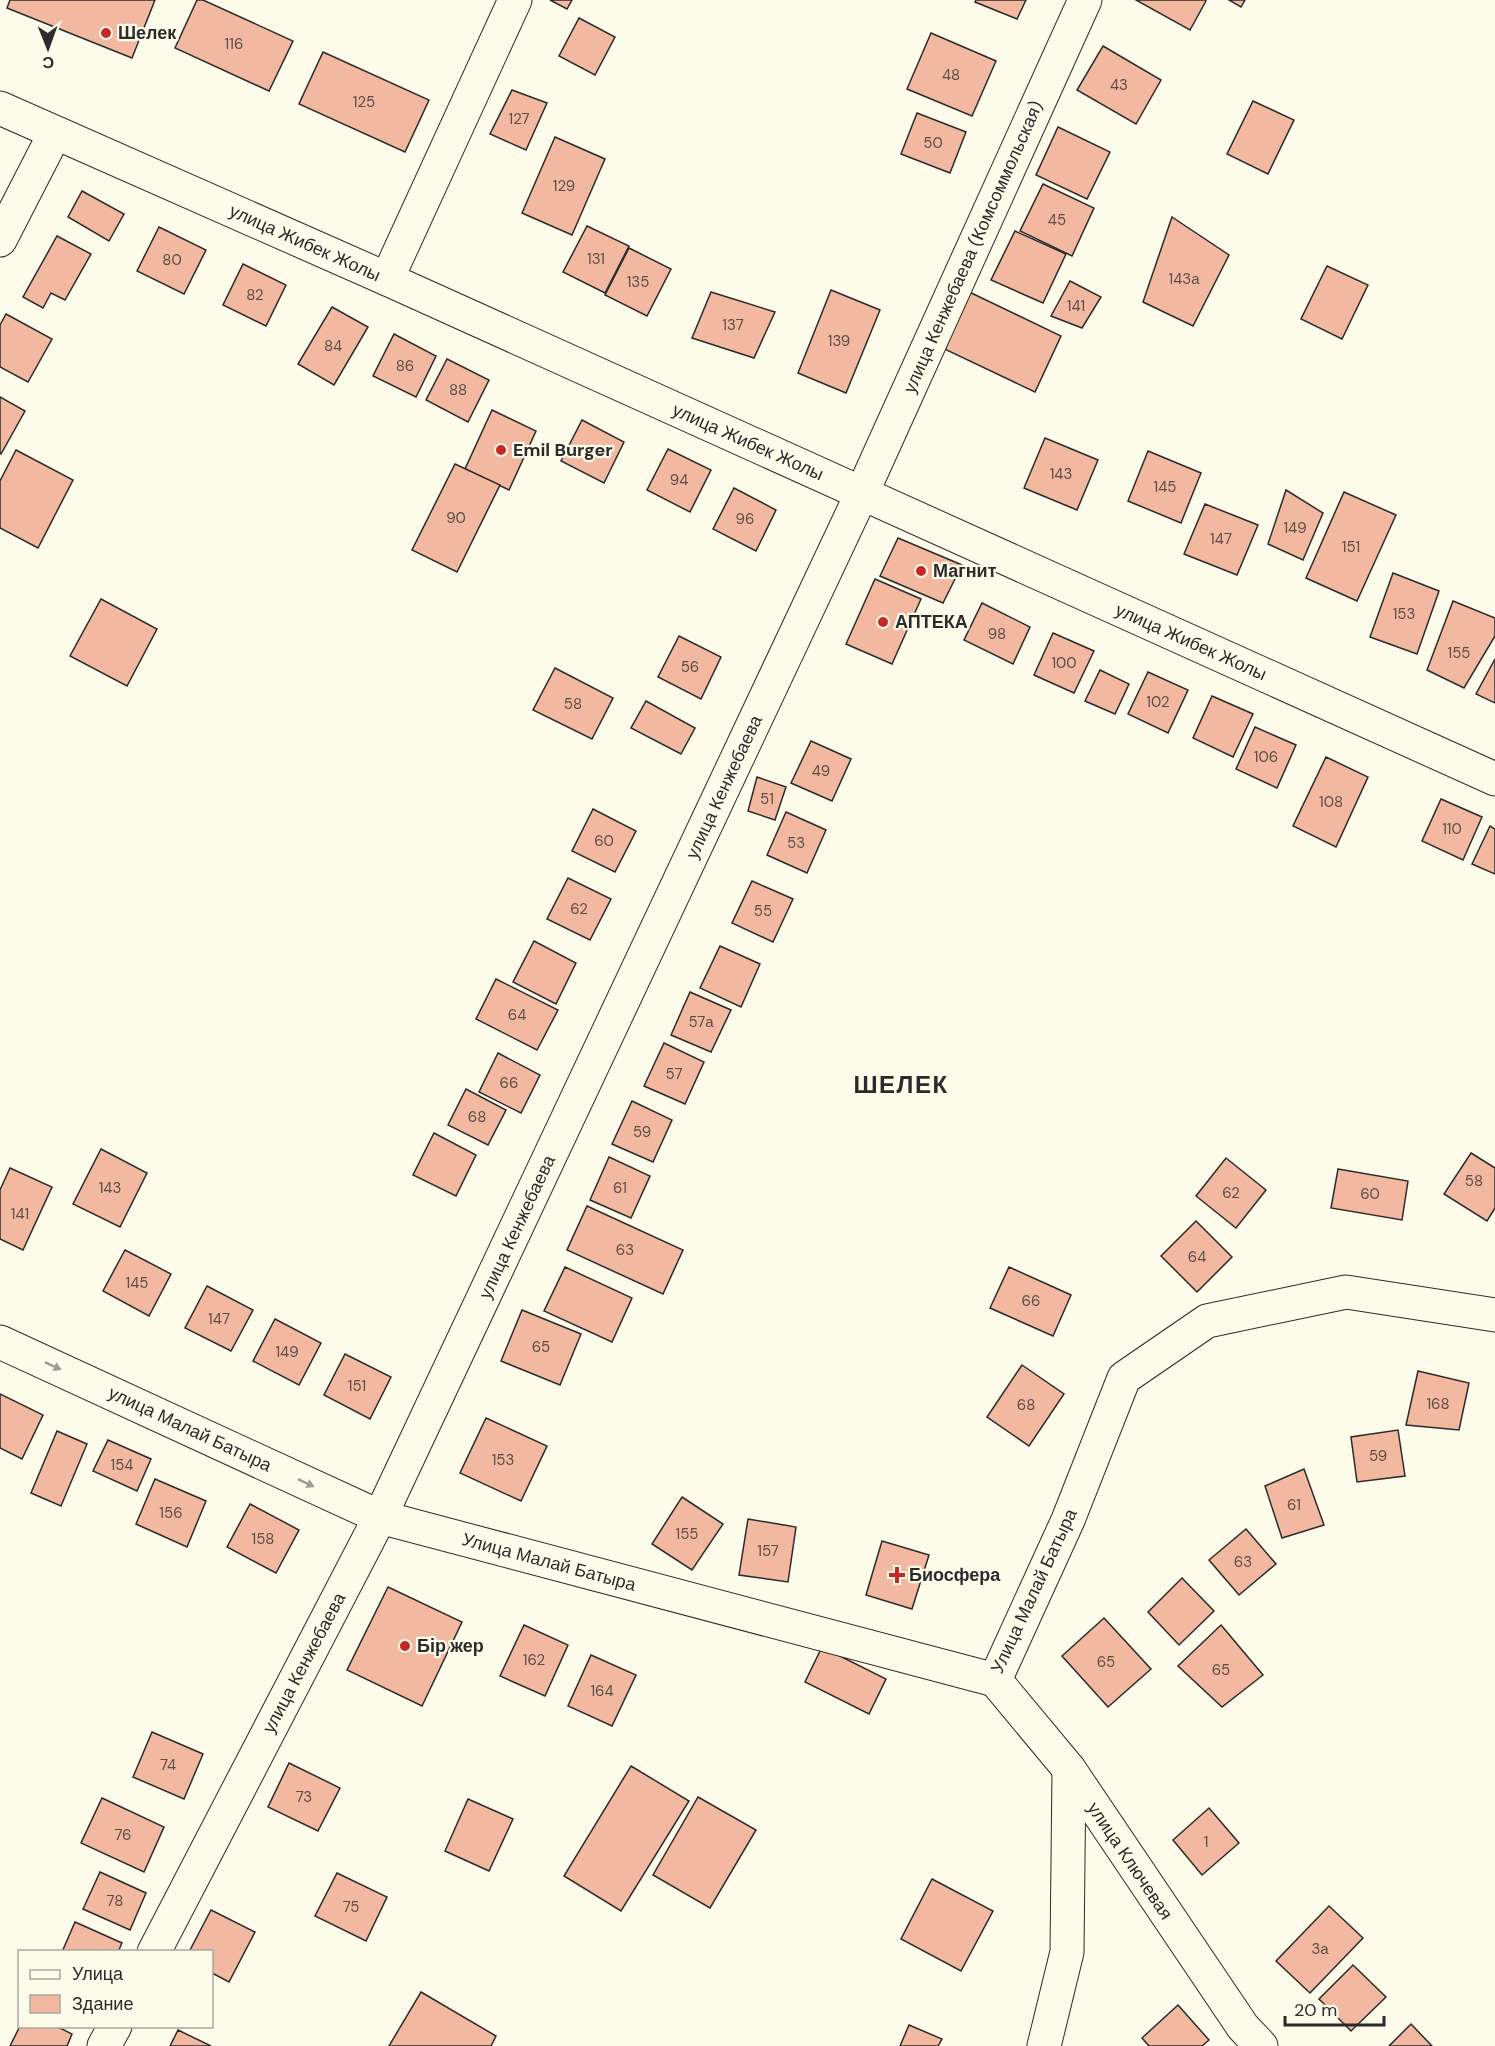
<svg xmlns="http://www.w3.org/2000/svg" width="1495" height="2046" font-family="'DM Sans',sans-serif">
	<rect width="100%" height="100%" fill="#fdfbea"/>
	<g fill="#f2b8a0" stroke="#2b2b2b" stroke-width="1.5">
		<path d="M 10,0 L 155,0 L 132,58 L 7,8 Z"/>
		<path d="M 197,0 L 203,0 L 293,41 L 269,91 L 175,48 Z"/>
		<path d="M 550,0 L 572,0 L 567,9 Z"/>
		<path d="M 976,0 L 1026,0 L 1017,19 L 975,2 Z"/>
		<path d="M 1136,0 L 1205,0 L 1206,1 L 1190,30 Z"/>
		<path d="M 1229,0 L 1245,0 L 1241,7 Z"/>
		<path d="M 579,18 L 615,37 L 595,75 L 559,56 Z"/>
		<path d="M 931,33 L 996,61 L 972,116 L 907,89 Z"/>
		<path d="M 1103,46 L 1161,80 L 1136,124 L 1077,90 Z"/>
		<path d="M 323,52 L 429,100 L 405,152 L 299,104 Z"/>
		<path d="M 512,90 L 547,103 L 526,150 L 490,134 Z"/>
		<path d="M 1253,101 L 1294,120 L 1268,174 L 1227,154 Z"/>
		<path d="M 917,113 L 966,132 L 950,173 L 901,154 Z"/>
		<path d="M 1058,127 L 1110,152 L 1087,199 L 1036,175 Z"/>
		<path d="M 555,137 L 605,159 L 572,235 L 522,213 Z"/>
		<path d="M 1043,184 L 1094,208 L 1072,256 L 1020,231 Z"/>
		<path d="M 82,191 L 124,214 L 109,241 L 68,217 Z"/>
		<path d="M 1172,217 L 1229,255 L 1193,326 L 1143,302 Z"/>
		<path d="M 587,226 L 629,246 L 605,293 L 563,272 Z"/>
		<path d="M 159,227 L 206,250 L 184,294 L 137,271 Z"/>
		<path d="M 1015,231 L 1066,254 L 1043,303 L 991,280 Z"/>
		<path d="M 57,236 L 91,254 L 65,300 L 51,293 L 43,308 L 23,297 Z"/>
		<path d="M 629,248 L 671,269 L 647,316 L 605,295 Z"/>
		<path d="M 243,264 L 286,285 L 266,326 L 223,305 Z"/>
		<path d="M 1327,266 L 1368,285 L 1342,339 L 1301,319 Z"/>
		<path d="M 1070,281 L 1101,297 L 1082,328 L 1051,316 Z"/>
		<path d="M 963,289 L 1061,336 L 1035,392 L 936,345 Z"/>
		<path d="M 831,290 L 880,310 L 846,393 L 798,373 Z"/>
		<path d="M 711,292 L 775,312 L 754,358 L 692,338 Z"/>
		<path d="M 332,307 L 368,327 L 334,385 L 298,364 Z"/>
		<path d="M 6,314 L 52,339 L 28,382 L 0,367 L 0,325 Z"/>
		<path d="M 394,334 L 436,356 L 416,397 L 373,376 Z"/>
		<path d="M 447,359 L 489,380 L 468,422 L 426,400 Z"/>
		<path d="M 0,397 L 25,411 L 1,454 L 0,453 Z"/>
		<path d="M 492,410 L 536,431 L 509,490 L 465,469 Z"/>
		<path d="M 582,420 L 624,442 L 604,483 L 561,461 Z"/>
		<path d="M 1045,438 L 1098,460 L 1077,510 L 1024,488 Z"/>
		<path d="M 668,449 L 711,470 L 690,512 L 647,490 Z"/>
		<path d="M 16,450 L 73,480 L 38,548 L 0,528 L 0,481 Z"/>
		<path d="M 1148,451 L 1201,473 L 1181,523 L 1128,501 Z"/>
		<path d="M 455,464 L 500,485 L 457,572 L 412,550 Z"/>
		<path d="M 734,488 L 776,510 L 756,551 L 713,529 Z"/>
		<path d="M 1286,490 L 1323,513 L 1303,560 L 1268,544 Z"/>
		<path d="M 1344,492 L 1396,515 L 1357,601 L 1306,578 Z"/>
		<path d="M 1205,504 L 1258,525 L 1237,575 L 1184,554 Z"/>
		<path d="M 898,538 L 962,565 L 943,603 L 880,576 Z"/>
		<path d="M 1393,573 L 1439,591 L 1417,654 L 1370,637 Z"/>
		<path d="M 875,579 L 921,599 L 892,664 L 846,644 Z"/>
		<path d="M 101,599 L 157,629 L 127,686 L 70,656 Z"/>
		<path d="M 1453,601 L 1495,618 L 1495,636 L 1464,688 L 1427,670 Z"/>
		<path d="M 982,603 L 1030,627 L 1013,664 L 964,640 Z"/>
		<path d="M 1053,633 L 1094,651 L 1074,693 L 1034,675 Z"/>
		<path d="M 679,636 L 721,657 L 701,699 L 658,677 Z"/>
		<path d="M 1495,659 L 1495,703 L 1476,694 Z"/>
		<path d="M 555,668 L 613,698 L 592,739 L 533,710 Z"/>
		<path d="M 1100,670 L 1129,684 L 1115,714 L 1085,701 Z"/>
		<path d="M 1148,672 L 1188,690 L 1168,733 L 1128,714 Z"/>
		<path d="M 1212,696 L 1253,714 L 1233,757 L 1193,738 Z"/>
		<path d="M 646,701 L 695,728 L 681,754 L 631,728 Z"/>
		<path d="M 1255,727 L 1296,745 L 1277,788 L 1236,769 Z"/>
		<path d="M 811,741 L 851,759 L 832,801 L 791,783 Z"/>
		<path d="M 1326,757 L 1368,777 L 1336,847 L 1293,826 Z"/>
		<path d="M 757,777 L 786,787 L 775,820 L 748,811 Z"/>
		<path d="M 1441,799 L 1482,817 L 1463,860 L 1422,841 Z"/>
		<path d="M 593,809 L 636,831 L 615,872 L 572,851 Z"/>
		<path d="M 786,812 L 826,830 L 807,873 L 767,855 Z"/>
		<path d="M 1490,826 L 1495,829 L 1495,874 L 1472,864 Z"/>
		<path d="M 568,878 L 611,899 L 590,940 L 547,919 Z"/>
		<path d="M 752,881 L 793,899 L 773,942 L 732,923 Z"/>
		<path d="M 534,941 L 576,963 L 556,1004 L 513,982 Z"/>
		<path d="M 720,946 L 760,964 L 741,1007 L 700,988 Z"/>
		<path d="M 496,979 L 558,1010 L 537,1050 L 476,1019 Z"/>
		<path d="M 690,992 L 731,1010 L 711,1052 L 671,1035 Z"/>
		<path d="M 664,1043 L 704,1062 L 685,1104 L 644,1086 Z"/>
		<path d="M 498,1053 L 540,1075 L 521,1113 L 479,1092 Z"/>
		<path d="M 466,1089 L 506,1110 L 488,1145 L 448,1125 Z"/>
		<path d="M 632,1101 L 672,1120 L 653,1162 L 612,1144 Z"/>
		<path d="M 434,1133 L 476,1155 L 456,1196 L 413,1175 Z"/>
		<path d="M 101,1149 L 147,1173 L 120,1227 L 73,1204 Z"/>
		<path d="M 1471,1153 L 1495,1168 L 1495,1208 L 1487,1221 L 1444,1194 Z"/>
		<path d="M 609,1157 L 650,1176 L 631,1218 L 590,1200 Z"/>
		<path d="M 1226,1158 L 1266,1190 L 1236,1228 L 1196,1196 Z"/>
		<path d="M 10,1168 L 52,1187 L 23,1250 L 0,1239 L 0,1190 Z"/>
		<path d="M 1338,1169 L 1408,1181 L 1402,1220 L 1331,1208 Z"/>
		<path d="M 587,1206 L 683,1250 L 663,1294 L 567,1250 Z"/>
		<path d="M 1196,1221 L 1232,1257 L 1197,1292 L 1161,1256 Z"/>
		<path d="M 125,1250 L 171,1274 L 149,1316 L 103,1291 Z"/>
		<path d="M 565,1267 L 632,1298 L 612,1342 L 544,1311 Z"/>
		<path d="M 1009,1267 L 1071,1295 L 1053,1336 L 990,1308 Z"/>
		<path d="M 207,1286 L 253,1310 L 231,1351 L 185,1328 Z"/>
		<path d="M 522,1310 L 581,1334 L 560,1385 L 501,1361 Z"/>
		<path d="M 275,1319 L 321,1343 L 299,1385 L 253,1361 Z"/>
		<path d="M 345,1354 L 391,1377 L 370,1419 L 324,1395 Z"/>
		<path d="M 1022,1365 L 1064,1394 L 1029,1446 L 987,1417 Z"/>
		<path d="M 1418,1371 L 1469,1383 L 1459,1430 L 1406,1425 Z"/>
		<path d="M 0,1394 L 43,1415 L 22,1459 L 0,1448 Z"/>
		<path d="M 486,1418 L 547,1446 L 521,1501 L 460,1473 Z"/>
		<path d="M 1398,1430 L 1405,1476 L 1357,1482 L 1351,1437 Z"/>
		<path d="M 57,1431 L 87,1444 L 61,1506 L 31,1493 Z"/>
		<path d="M 108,1440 L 151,1459 L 137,1491 L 93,1471 Z"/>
		<path d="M 1304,1469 L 1324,1525 L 1282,1538 L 1265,1486 Z"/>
		<path d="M 155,1479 L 206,1501 L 187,1547 L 136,1524 Z"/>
		<path d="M 682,1497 L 723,1524 L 692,1570 L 652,1544 Z"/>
		<path d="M 250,1504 L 299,1530 L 276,1573 L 227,1547 Z"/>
		<path d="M 748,1519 L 796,1527 L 788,1582 L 739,1575 Z"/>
		<path d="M 1246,1529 L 1276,1564 L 1239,1595 L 1209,1560 Z"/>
		<path d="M 882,1541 L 929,1555 L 912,1609 L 866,1595 Z"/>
		<path d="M 1182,1578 L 1214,1611 L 1179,1645 L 1148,1612 Z"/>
		<path d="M 388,1587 L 462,1622 L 422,1706 L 347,1670 Z"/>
		<path d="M 1104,1618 L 1151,1669 L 1108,1707 L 1062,1656 Z"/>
		<path d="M 524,1625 L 568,1645 L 545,1696 L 500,1676 Z"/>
		<path d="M 1221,1625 L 1263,1675 L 1222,1707 L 1178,1666 Z"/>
		<path d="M 822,1647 L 886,1679 L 869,1714 L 805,1682 Z"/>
		<path d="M 591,1655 L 636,1675 L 612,1726 L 568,1706 Z"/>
		<path d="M 152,1732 L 203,1754 L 184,1799 L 133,1777 Z"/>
		<path d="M 289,1763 L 340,1788 L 318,1831 L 268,1807 Z"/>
		<path d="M 631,1766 L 689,1801 L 621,1911 L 564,1876 Z"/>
		<path d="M 698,1797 L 756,1830 L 710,1908 L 653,1875 Z"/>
		<path d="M 102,1798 L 164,1827 L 144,1872 L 81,1843 Z"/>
		<path d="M 468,1799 L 513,1819 L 489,1871 L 445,1851 Z"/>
		<path d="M 1209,1808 L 1239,1843 L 1202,1875 L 1173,1840 Z"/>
		<path d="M 100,1872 L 146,1893 L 130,1930 L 83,1909 Z"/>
		<path d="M 337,1873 L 387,1897 L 366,1941 L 315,1916 Z"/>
		<path d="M 932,1879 L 993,1911 L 961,1971 L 901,1939 Z"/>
		<path d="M 1329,1906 L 1363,1938 L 1310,1993 L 1276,1961 Z"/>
		<path d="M 211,1910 L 255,1932 L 229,1982 L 212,1973 L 212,1952 L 189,1952 Z"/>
		<path d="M 75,1922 L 122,1943 L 118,1952 L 62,1952 Z"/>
		<path d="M 1353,1965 L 1386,1997 L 1351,2031 L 1319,1999 Z"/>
		<path d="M 421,1992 L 496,2036 L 491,2046 L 389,2046 Z"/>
		<path d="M 1178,2005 L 1209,2040 L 1202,2046 L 1149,2046 L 1142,2038 Z"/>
		<path d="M 1411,2024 L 1432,2046 L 1389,2046 Z"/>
		<path d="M 909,2025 L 942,2039 L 938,2046 L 900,2046 Z"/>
		<path d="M 20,2026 L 56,2026 L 72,2034 L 67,2046 L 10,2046 Z"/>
		<path d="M 178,2030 L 211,2046 L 170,2046 Z"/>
	</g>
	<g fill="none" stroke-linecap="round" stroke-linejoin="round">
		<defs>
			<g id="minor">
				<path d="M 0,240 L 55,133"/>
				<path d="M 387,279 L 515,0"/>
				<path d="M 0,1342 L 380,1517 L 995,1680 L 1068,1520 L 1124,1378 L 1207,1321 L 1346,1292 L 1495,1315"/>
				<path d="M 995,1680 L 1069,1769 L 1243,2027 L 1261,2046"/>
				<path d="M 154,1952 L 380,1517 L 862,493 L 1085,0"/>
				<path d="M 104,2046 L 115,2026"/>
				<path d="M 1044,2046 L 1067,1952 L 1069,1769"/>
			</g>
			<path id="major" d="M 0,108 L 387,279 L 1495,779"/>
		</defs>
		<use href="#minor" stroke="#2b2b2b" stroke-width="35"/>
		<use href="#major" stroke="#2b2b2b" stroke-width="35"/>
		<use href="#minor" stroke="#fdfbea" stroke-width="33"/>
		<use href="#major" stroke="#fdfbea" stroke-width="33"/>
	</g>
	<defs><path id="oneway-solid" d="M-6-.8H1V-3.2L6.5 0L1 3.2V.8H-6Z" transform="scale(1.5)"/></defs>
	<g fill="#9e9d94">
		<use href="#oneway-solid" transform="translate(53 1366) rotate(25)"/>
		<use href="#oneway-solid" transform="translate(306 1483) rotate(25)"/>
	</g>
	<g fill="#c62828" stroke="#fdfbea" stroke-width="2">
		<circle cx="106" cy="33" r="6"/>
		<circle cx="501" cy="450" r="6"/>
		<circle cx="921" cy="571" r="6"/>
		<circle cx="883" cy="622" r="6"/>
		<path d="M894 1566h6v6h6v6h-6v6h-6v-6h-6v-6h6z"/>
		<circle cx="405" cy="1646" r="6"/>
	</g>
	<g text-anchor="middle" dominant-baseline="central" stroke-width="4.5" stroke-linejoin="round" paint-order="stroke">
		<g font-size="15" fill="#5d4e48">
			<text x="234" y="44">116</text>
			<text x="951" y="75">48</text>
			<text x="1119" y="85">43</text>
			<text x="364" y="102">125</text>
			<text x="519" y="119">127</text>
			<text x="933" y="143">50</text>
			<text x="564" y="186">129</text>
			<text x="1057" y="220">45</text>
			<text x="596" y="259">131</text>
			<text x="172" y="260">80</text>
			<text x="1184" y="279">143а</text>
			<text x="638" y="282">135</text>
			<text x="255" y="295">82</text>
			<text x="1076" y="306">141</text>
			<text x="733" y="325">137</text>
			<text x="839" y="341">139</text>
			<text x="333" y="346">84</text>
			<text x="405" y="366">86</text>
			<text x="458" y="390">88</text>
			<text x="1061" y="474">143</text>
			<text x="679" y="480">94</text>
			<text x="1165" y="487">145</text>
			<text x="456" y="518">90</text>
			<text x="745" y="519">96</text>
			<text x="1295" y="528">149</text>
			<text x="1221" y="539">147</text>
			<text x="1351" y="547">151</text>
			<text x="1404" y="614">153</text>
			<text x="997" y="634">98</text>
			<text x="1459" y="653">155</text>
			<text x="1064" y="663">100</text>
			<text x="690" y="667">56</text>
			<text x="1158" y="702">102</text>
			<text x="573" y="704">58</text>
			<text x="1266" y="757">106</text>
			<text x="821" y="771">49</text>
			<text x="767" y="799">51</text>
			<text x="1331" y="802">108</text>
			<text x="1452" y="829">110</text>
			<text x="604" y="841">60</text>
			<text x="796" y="843">53</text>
			<text x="579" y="909">62</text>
			<text x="763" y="911">55</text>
			<text x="517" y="1015">64</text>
			<text x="701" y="1022">57а</text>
			<text x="674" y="1074">57</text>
			<text x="509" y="1083">66</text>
			<text x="477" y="1117">68</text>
			<text x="642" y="1132">59</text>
			<text x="1474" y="1181">58</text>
			<text x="110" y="1188">143</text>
			<text x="620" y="1188">61</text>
			<text x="1231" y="1193">62</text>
			<text x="1370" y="1194">60</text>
			<text x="20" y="1214">141</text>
			<text x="625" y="1250">63</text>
			<text x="1197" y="1257">64</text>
			<text x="137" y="1283">145</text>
			<text x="1031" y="1301">66</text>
			<text x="219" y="1319">147</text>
			<text x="541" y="1347">65</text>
			<text x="287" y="1352">149</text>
			<text x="357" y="1386">151</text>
			<text x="1438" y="1404">168</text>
			<text x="1026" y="1405">68</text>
			<text x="1378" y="1456">59</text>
			<text x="503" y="1460">153</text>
			<text x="122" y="1465">154</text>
			<text x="1294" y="1505">61</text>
			<text x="171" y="1513">156</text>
			<text x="687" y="1534">155</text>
			<text x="263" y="1539">158</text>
			<text x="768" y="1551">157</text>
			<text x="1243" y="1562">63</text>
			<text x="534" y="1660">162</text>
			<text x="1106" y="1662">65</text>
			<text x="1221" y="1670">65</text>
			<text x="602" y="1691">164</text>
			<text x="168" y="1765">74</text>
			<text x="304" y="1797">73</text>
			<text x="123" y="1835">76</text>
			<text x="1206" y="1842">1</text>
			<text x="115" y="1901">78</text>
			<text x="351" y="1907">75</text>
			<text x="1320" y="1949">3а</text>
		</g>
		<g font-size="18" font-weight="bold" fill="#2b2b2b" stroke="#fdfbea" text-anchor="start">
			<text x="118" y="33">Шелек</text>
			<text x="513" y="450">Emil Burger</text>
			<text x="933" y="571">Магнит</text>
			<text x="895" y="622">АПТЕКА</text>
			<text x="909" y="1575">Биосфера</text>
			<text x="417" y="1646">Бір жер</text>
		</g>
		<g font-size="18" fill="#2b2b2b" stroke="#fdfbea">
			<text transform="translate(305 243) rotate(24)">улица Жибек Жолы</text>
			<text transform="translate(973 247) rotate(-66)">улица Кенжебаева (Комсоммольская)</text>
			<text transform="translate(748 442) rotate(24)">улица Жибек Жолы</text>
			<text transform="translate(1191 642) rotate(24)">улица Жибек Жолы</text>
			<text transform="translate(724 787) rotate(-65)">улица Кенжебаева</text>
			<text transform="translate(517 1227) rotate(-65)">улица Кенжебаева</text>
			<text transform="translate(190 1429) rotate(25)">улица Малай Батыра</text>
			<text transform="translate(549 1562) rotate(15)">Улица Малай Батыра</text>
			<text transform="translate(1034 1591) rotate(-65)">Улица Малай Батыра</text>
			<text transform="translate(304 1663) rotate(-62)">улица Кенжебаева</text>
			<text transform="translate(1130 1861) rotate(56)">улица Ключевая</text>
		</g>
		<g font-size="24" font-weight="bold" letter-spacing="1.5" fill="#2b2b2b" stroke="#fdfbea">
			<text x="901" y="1084">ШЕЛЕК</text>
		</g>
	</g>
	<rect x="18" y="1950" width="195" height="78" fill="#fdfbea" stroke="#a9a89e" stroke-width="1.5"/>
	<rect x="30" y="1970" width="30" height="9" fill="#fdfbea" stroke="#a9a89e" stroke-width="1.5"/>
	<text x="72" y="1980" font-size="18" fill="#2b2b2b">Улица</text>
	<rect x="30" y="1995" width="30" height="18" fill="#f2b8a0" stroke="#a9a89e" stroke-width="1.5"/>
	<text x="72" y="2010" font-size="18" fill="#2b2b2b">Здание</text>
	<g transform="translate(48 48) rotate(179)" stroke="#fdfbea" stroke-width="4.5" paint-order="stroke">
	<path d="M0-4.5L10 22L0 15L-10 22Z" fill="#2b2b2b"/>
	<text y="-9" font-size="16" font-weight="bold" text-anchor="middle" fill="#2b2b2b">С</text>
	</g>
	<path d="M1285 2016v9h99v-9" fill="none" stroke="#2b2b2b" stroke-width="3"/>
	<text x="1294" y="2016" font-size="18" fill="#2b2b2b" stroke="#fdfbea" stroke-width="4.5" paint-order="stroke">20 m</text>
</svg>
